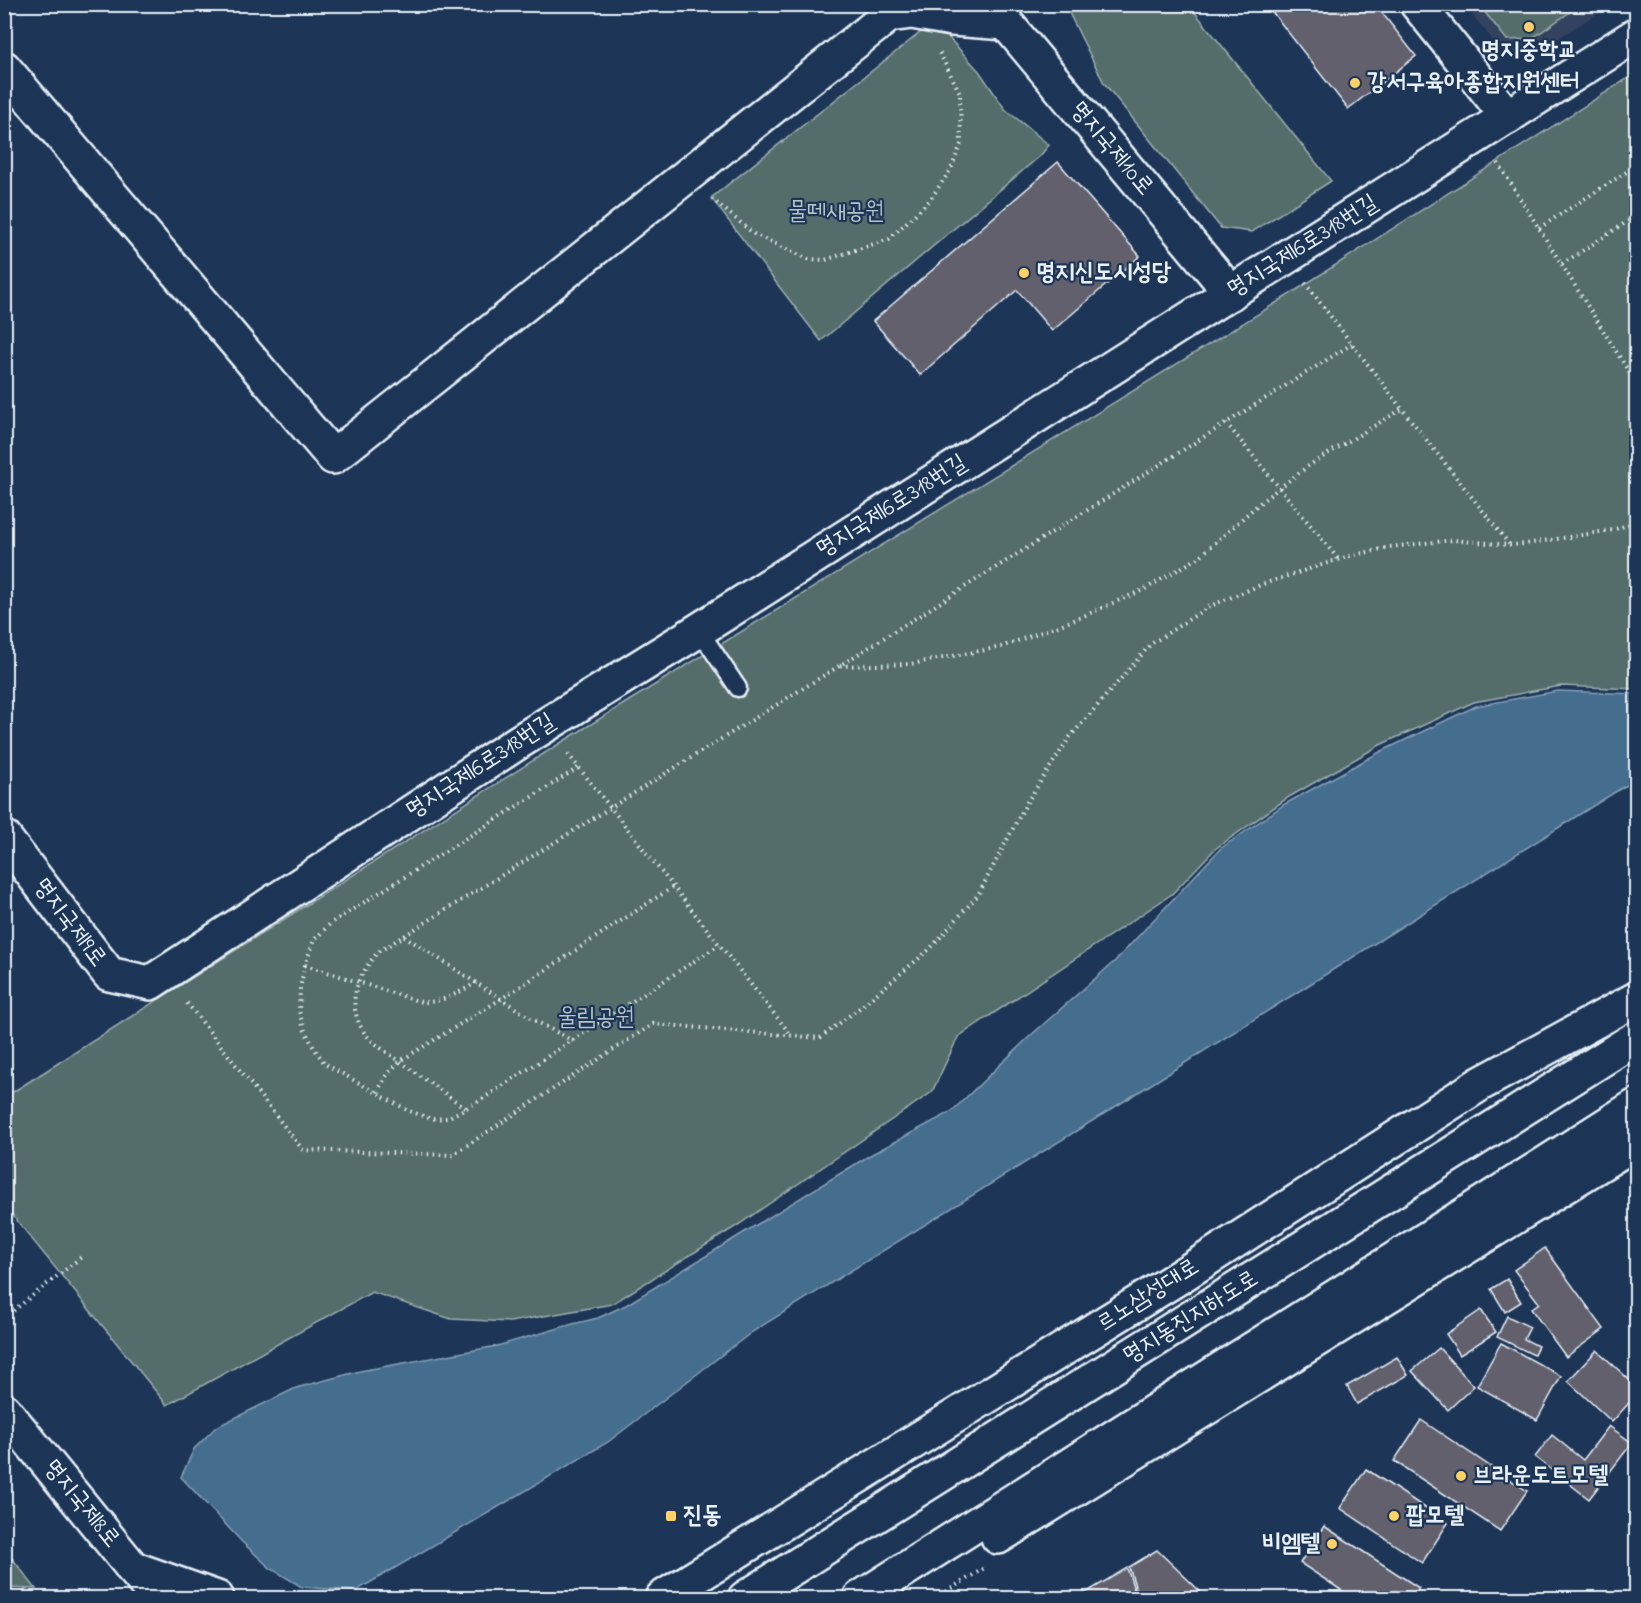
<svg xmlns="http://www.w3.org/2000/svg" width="1641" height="1603" font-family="'Indie Flower','Poor Story',sans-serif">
	<rect width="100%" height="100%" fill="#1d3557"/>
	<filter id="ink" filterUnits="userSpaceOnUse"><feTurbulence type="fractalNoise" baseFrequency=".0167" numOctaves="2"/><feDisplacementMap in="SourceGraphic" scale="12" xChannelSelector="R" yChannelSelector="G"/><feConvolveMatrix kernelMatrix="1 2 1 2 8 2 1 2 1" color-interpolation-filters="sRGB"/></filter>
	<g filter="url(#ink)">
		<path fill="#32425e" d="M 1464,5 L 1611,5 L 1533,54 L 1501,50 Z"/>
		<g fill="#546d6a" stroke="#9eafb1" stroke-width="1.5">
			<path d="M 1061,5 L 1189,5 L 1331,181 L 1252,232 L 1221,228 L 1104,83 L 1069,13 Z"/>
			<path d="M 1479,5 L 1580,5 L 1531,39 L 1507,40 Z"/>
			<path d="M 926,28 L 948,37 L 979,71 L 1005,109 L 1049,145 L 1040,156 L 821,341 L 711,198 Z"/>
			<path d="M 1636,73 L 1636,689 L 1561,686 L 1474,702 L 1380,745 L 1289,797 L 1215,849 L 1172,894 L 958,1037 L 932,1092 L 738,1225 L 612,1304 L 510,1322 L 451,1319 L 372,1292 L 167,1405 L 5,1206 L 5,1097 L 562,742 L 1284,298 Z"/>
			<path d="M 4,1549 L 5,1549 L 36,1589 L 5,1588 Z"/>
		</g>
		<path fill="#456d8d" stroke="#86a2b8" stroke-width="1.5" d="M 1558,691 L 1636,694 L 1636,782 L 1623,787 L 1134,1095 L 752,1332 L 608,1442 L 356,1591 L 302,1587 L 270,1568 L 242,1542 L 181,1477 L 194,1449 L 216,1427 L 296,1388 L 360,1371 L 497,1346 L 573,1324 L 598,1318 L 626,1305 L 872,1154 L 951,1112 L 1029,1037 L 1115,961 L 1220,849 L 1285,804 L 1380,752 L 1476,706 Z"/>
		<g fill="#63616e" stroke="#e8f1f8" stroke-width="1.5">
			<path d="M 1266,4 L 1375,4 L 1416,56 L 1348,109 Z"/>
			<path d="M 1058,162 L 1140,256 L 1052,331 L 1017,290 L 920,375 L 873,321 Z"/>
			<path d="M 1545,1248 L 1604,1329 L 1566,1357 L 1531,1309 L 1539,1303 L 1514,1270 Z"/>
			<path d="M 1507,1279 L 1521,1302 L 1505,1312 L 1491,1289 Z"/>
			<path d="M 1481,1310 L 1496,1332 L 1460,1355 L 1446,1334 Z"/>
			<path d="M 1507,1316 L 1530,1327 L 1524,1339 L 1538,1346 L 1534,1355 L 1497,1337 Z"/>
			<path d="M 1501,1343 L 1561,1376 L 1537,1420 L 1477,1386 Z"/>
			<path d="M 1439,1348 L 1474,1386 L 1448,1410 L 1412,1371 Z"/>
			<path d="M 1597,1350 L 1636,1386 L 1636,1395 L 1612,1422 L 1568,1381 Z"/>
			<path d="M 1397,1357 L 1408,1375 L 1357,1404 L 1347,1386 Z"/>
			<path d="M 1421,1420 L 1527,1491 L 1500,1531 L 1394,1461 Z"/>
			<path d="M 1609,1426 L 1632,1443 L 1589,1499 L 1535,1457 L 1552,1435 L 1583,1460 Z"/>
			<path d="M 1366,1469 L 1448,1523 L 1422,1563 L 1340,1508 Z"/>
			<path d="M 1324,1526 L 1419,1588 L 1412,1598 L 1353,1598 L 1300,1563 Z"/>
			<path d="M 1157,1550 L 1207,1598 L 1139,1598 L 1129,1567 Z"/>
			<path d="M 1127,1568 L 1137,1598 L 1077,1598 Z"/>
		</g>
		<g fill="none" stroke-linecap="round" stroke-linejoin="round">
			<defs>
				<path id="lane" d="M 699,630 L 738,688"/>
				<g id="street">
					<path d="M 1417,4 L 1508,117"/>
					<path d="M 992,6 L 1231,293"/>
					<path d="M 4,68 L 333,457 L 889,15 L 912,12 L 952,19 L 1006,23 L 1000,4"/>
					<path d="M 4,837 L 109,974 L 150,983 L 517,743 L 699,630 L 1636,35"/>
				</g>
				<g id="secondary">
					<path d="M 4,1410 L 157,1598"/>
					<path d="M 998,1537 L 1636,1142"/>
					<path d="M 132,1568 L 217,1598"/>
					<path d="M 662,1598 L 1176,1279 L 1480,1084 L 1636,999"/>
					<path d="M 745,1598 L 1636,1038"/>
					<path d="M 860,1598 L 1636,1106"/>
				</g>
			</defs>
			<use href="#lane" stroke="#e8f1f8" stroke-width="21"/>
			<use href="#street" stroke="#e8f1f8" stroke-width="38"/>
			<use href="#secondary" stroke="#e8f1f8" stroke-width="38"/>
			<g stroke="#e8f1f8" stroke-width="4" stroke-dasharray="1.5 4.5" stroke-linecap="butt">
				<path d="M 1498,163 L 1636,383"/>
				<path d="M 712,199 L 754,234 L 808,259 L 825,260 L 889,239 L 930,200 L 951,169 L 961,144 L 960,93 L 938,50"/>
				<path d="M 1539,228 L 1636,166"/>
				<path d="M 1562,264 L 1636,216"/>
				<path d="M 1305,283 L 1402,409 L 1509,544"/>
				<path d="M 1226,423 L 1339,560"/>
				<path d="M 840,666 L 911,664 L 1001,647 L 1079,618 L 1145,589 L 1198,558 L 1262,501 L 1311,464 L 1402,409"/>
				<path d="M 568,754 L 791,1035"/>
				<path d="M 578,768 L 331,923 L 314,940 L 305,965 L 300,988 L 299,1011 L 304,1029 L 314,1048 L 325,1064 L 409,1111 L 432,1119 L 447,1118 L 476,1103 L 719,945"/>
				<path d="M 404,936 L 532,1019 L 573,1041"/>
				<path d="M 305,965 L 421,1002 C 443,1003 457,993 476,983"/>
				<path d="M 187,1003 L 303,1150 L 452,1155 L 653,1024 L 820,1038 L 862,1006 L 930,949 L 978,895 L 1027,802 L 1070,737 L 1151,644 L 1208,607 L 1263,584 L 1346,557 L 1390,547 L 1453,540 L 1510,545 L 1525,544 L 1613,530 L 1636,522"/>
				<path d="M 377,1092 L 387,1075 L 400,1061 L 501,999 L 673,887"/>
				<path d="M 465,1108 C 445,1093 424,1079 404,1064 C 393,1056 372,1044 364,1032 C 345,1003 357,976 378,952 L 839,666 L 1352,344"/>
				<path d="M 4,1318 L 84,1255"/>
				<path d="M 936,1598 L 986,1567"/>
			</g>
			<use href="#lane" stroke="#1d3557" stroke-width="16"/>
			<use href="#street" stroke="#1d3557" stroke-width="33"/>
			<use href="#secondary" stroke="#1d3557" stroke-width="33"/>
		</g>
	</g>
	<g fill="#ffd166" stroke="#1d3557" stroke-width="2">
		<circle cx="1529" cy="27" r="6"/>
		<circle cx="1355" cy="83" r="6"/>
		<circle cx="1024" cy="273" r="6"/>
		<circle cx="1461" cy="1476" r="6"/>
		<rect x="665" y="1510" width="12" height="12" rx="3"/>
		<circle cx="1394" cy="1516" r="6"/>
		<circle cx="1332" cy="1544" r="6"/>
	</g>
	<g text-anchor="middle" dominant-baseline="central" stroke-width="4.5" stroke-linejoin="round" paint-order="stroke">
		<g font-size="24" font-weight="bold" fill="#e8f1f8" stroke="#1d3557" text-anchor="start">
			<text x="1529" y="51" text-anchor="middle">명지중학교</text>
			<text x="1367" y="83">강서구육아종합지원센터</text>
			<text x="1036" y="273">명지신도시성당</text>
			<text x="1473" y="1476">브라운도트모텔</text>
			<text x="683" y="1516">진동</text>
			<text x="1406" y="1516">팝모텔</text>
			<text x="1320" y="1544" text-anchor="end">비엠텔</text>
		</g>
		<g font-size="24" fill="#e8f1f8" stroke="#1d3557">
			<text transform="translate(1111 149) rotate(50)">명지국제10로</text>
			<text transform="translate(1303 247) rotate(-32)">명지국제6로318번길</text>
			<text transform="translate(892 507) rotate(-32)">명지국제6로318번길</text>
			<text transform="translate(481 767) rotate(-33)">명지국제6로318번길</text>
			<text transform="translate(69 923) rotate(53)">명지국제9로</text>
			<text transform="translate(1148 1296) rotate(-32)">르노삼성대로</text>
			<text transform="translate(1191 1318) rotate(-32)">명지동진지하도로</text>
			<text transform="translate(81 1504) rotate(51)">명지국제8로</text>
		</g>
		<g font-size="24" fill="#b4c3c6" stroke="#1d3557">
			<text x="836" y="212">물떼새공원</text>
			<text x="596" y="1018">울림공원</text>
		</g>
	</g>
	<rect width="1641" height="1603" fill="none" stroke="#1d3557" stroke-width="24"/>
	<rect x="12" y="12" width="1617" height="1579" fill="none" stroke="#e8f1f8" stroke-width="2" filter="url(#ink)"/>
</svg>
